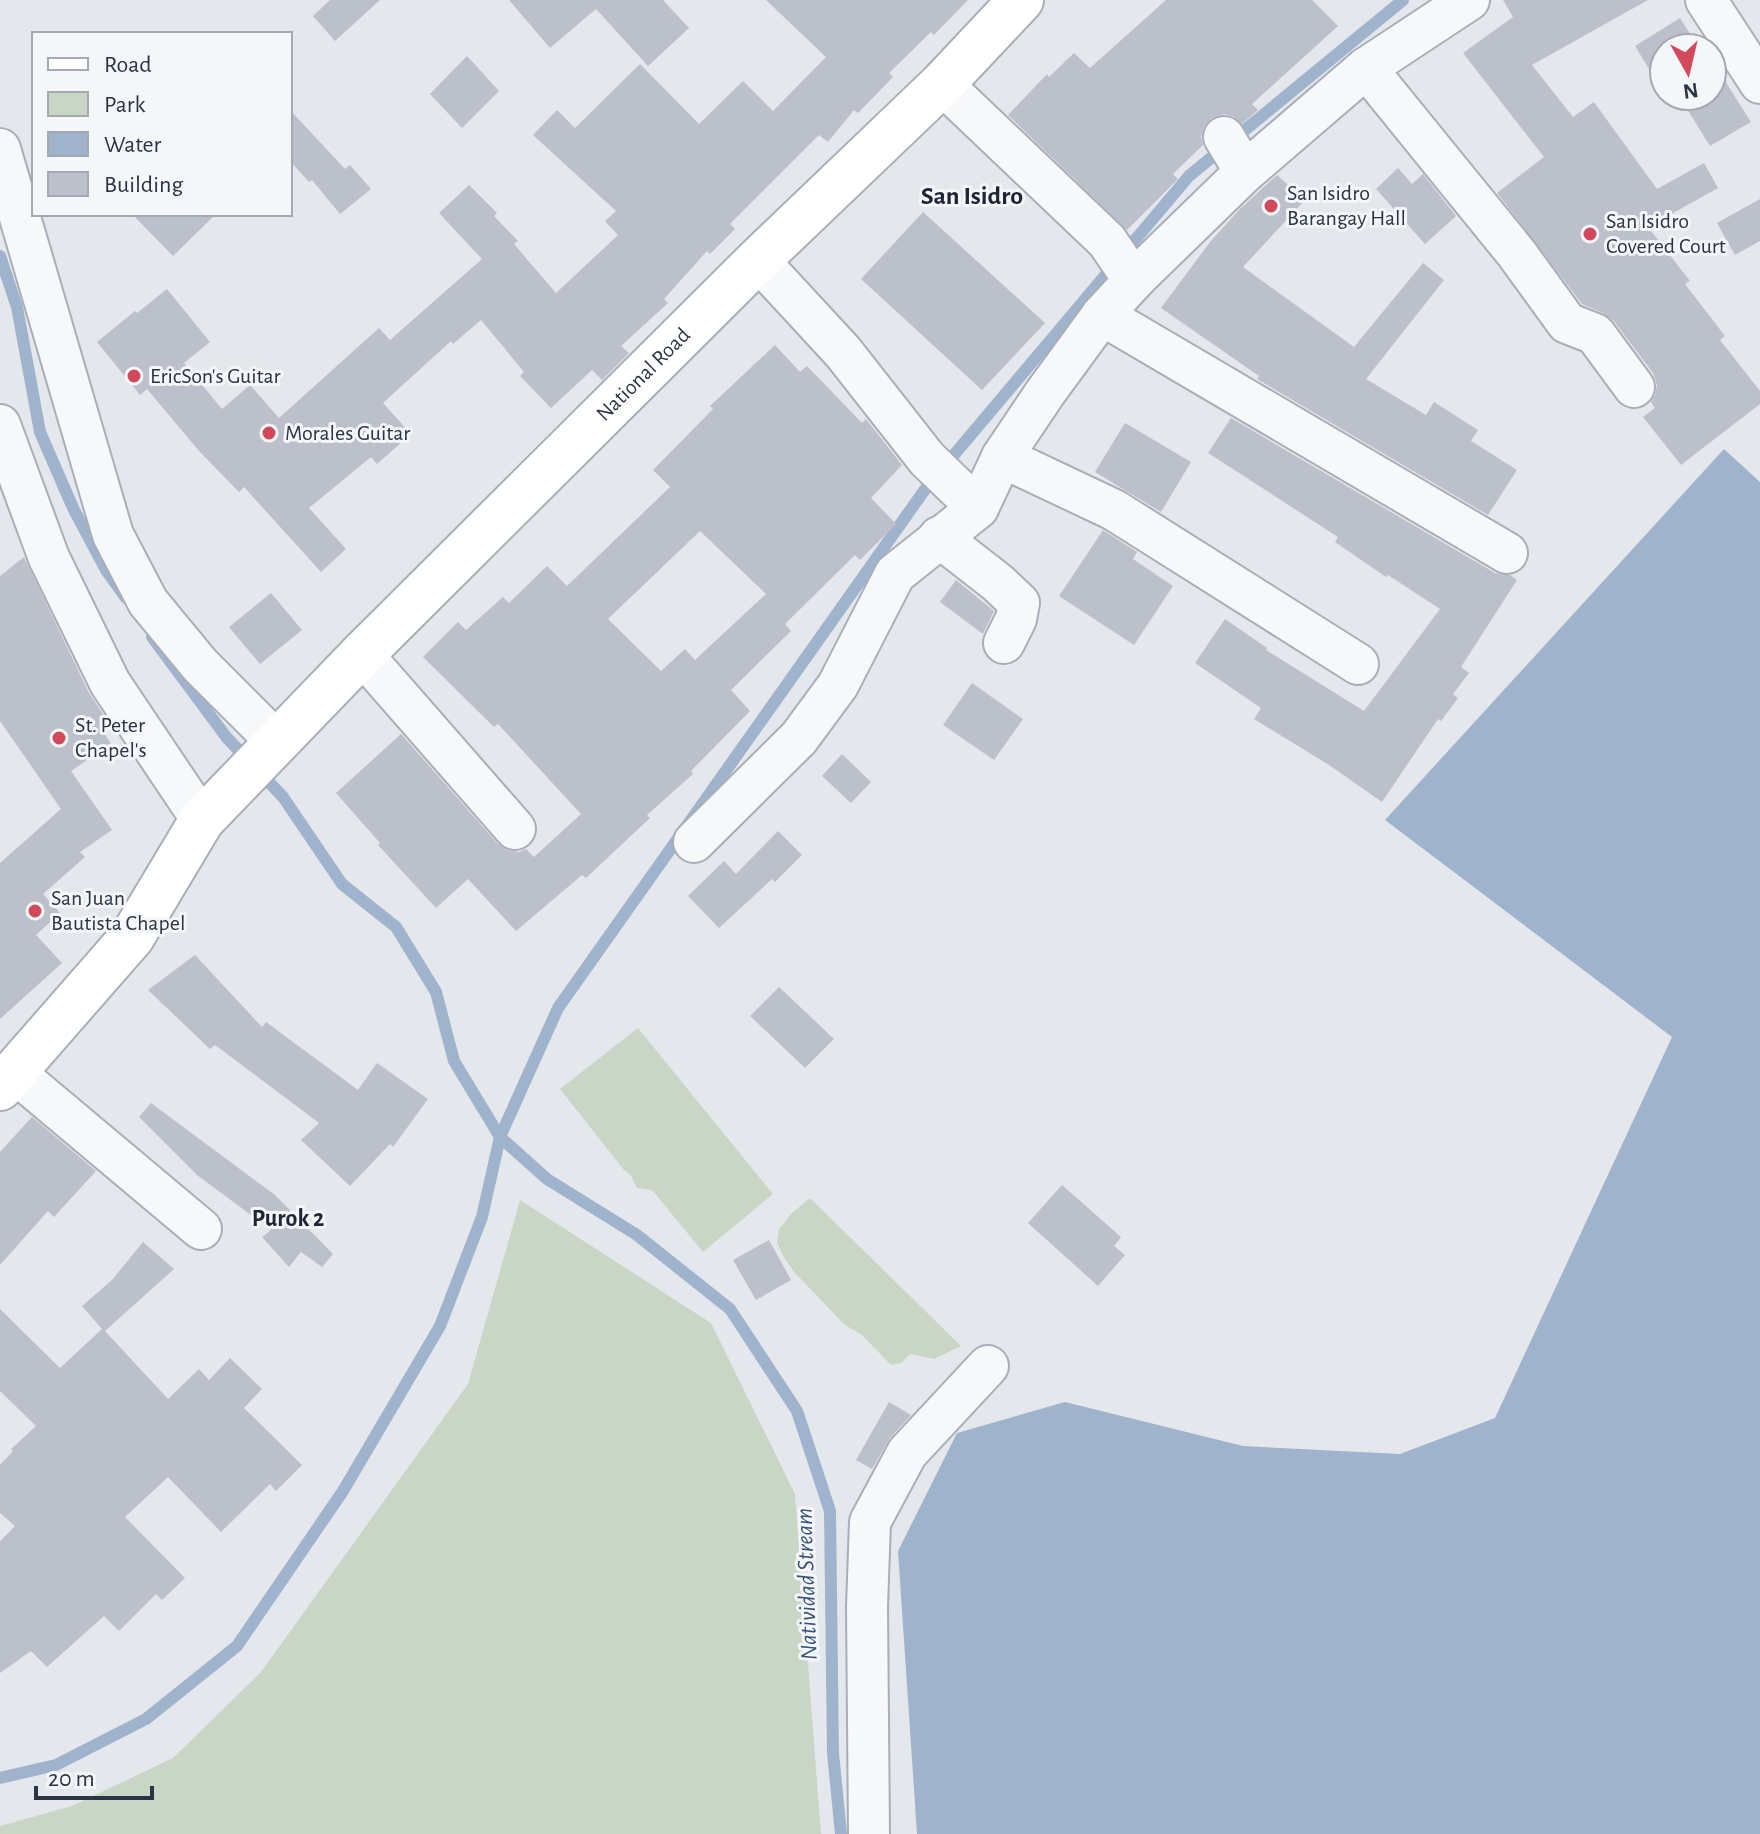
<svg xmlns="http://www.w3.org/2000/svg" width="1760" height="1834" font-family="'Alegreya Sans',sans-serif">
	<rect width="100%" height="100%" fill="#e4e7ec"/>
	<g fill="#c9d6c5">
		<path d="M 638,1028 L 773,1194 L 703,1252 L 652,1190 L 637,1188 L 630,1174 L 624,1170 L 560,1089 Z"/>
		<path d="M 810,1198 L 961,1346 L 934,1359 L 910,1354 L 901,1363 L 891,1365 L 862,1335 L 845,1325 L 795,1273 L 783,1256 L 777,1243 L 779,1229 L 791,1214 Z"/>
		<path d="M 520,1200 L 711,1323 L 795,1494 L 821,1834 L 0,1834 L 0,1826 L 72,1806 L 173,1758 L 261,1672 L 468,1384 Z"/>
	</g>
	<path fill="#9fb4cc" d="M 1724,449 L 1760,482 L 1760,1834 L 917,1834 L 898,1551 L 957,1433 L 1065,1402 L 1243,1446 L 1400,1454 L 1495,1418 L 1672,1037 L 1385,820 Z"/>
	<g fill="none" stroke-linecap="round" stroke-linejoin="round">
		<g stroke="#9fb4cc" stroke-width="12">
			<path d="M 0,256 L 17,307 L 40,432 L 73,508 L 106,570 L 126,598"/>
			<path d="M 152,637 L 227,738 L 283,797 L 342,884 L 396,927 L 436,992 L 454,1061 L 500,1137 L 547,1179 L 637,1235 L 730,1309 L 797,1411 L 830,1511 L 833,1753 L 841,1834"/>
			<path d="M 0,1778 L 56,1765 L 146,1719 L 237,1646 L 343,1491 L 440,1326 L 482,1217 L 500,1137 L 558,1008 L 926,488 L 1189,176 L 1403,0"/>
		</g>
	</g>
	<g fill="#bbc0ca" fill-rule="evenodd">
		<path d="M 330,0 L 380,0 L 335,41 L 313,16 Z"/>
		<path d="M 509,0 L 663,0 L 689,28 L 648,66 L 596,9 L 550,48 Z"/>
		<path d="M 766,0 L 968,0 L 934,35 L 931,32 L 889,73 L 893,77 L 858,113 L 854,110 L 828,142 L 819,135 L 730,224 L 735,229 L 710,254 L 707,251 L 664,299 L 668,303 L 621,346 L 629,353 L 602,380 L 592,370 L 551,408 L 520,376 L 524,372 L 481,320 L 453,344 L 451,341 L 383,403 L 411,434 L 377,464 L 371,457 L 309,508 L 346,549 L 321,572 L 244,487 L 239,492 L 199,451 L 147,389 L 140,395 L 97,342 L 135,311 L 137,313 L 167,289 L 210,342 L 184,363 L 222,409 L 250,385 L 279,418 L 379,328 L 390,340 L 482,259 L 439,213 L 469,185 L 497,213 L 494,216 L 518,241 L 514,244 L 556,293 L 618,235 L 605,221 L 616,211 L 533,135 L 557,110 L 575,128 L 640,64 L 699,124 L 743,81 L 773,111 L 826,57 Z"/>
		<path d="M 1166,0 L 1312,0 L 1338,26 L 1252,104 L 1258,110 L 1242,124 L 1234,117 L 1224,114 L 1212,118 L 1204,127 L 1201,137 L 1203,145 L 1173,174 L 1178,179 L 1127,230 L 1008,115 L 1047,74 L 1049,77 L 1074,53 L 1090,68 Z"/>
		<path d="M 1503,0 L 1648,0 L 1532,65 L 1573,117 L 1594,102 L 1657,189 L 1704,163 L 1718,188 L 1648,227 L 1690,281 L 1685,284 L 1725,336 L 1720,340 L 1760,391 L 1760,404 L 1681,465 L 1643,417 L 1655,408 L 1651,402 L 1655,395 L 1657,385 L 1653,373 L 1613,320 L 1603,313 L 1582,304 L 1497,193 L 1544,157 L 1463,53 L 1513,17 Z"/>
		<path d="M 1680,18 L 1699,48 L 1664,48 L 1662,90 L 1635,46 Z"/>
		<path d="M 467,56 L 499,91 L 462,128 L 430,94 Z"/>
		<path d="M 1712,69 L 1716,76 L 1720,73 L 1751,122 L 1710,146 L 1679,96 L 1712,96 Z"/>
		<path d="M 290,110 L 345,169 L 350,165 L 371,189 L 340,214 L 312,180 L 309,182 L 290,161 Z"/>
		<path d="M 1398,168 L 1412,184 L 1423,174 L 1456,216 L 1425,244 L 1376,189 Z"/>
		<path d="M 1277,175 L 1305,200 L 1243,267 L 1354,347 L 1423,263 L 1444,280 L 1366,379 L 1426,415 L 1434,402 L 1478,430 L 1471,441 L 1517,470 L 1488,515 L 1257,379 L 1259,376 L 1161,308 L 1210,242 L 1240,209 Z"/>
		<path d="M 1760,199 L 1760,241 L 1735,255 L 1717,223 Z"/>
		<path d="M 923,212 L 1045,323 L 982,390 L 861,279 Z"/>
		<path d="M 132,214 L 216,214 L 173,256 Z"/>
		<path d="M 775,345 L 800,372 L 807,366 L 862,423 L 866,419 L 902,465 L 871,498 L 896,524 L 860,560 L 855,555 L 785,624 L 791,631 L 731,690 L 750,711 L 691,771 L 693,774 L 647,815 L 650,818 L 586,878 L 582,875 L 516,931 L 468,879 L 436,908 L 378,845 L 380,843 L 336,793 L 401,734 L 498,844 L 507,850 L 519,852 L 526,849 L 534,857 L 581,814 L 498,724 L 494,727 L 423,657 L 458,622 L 466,630 L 503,597 L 509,603 L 547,566 L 567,586 L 670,487 L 653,470 L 713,409 L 710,406 ZM 700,531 L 766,594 L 695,660 L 685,649 L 661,671 L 608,619 Z"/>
		<path d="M 1231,418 L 1495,573 L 1510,575 L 1517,580 L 1461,667 L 1469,673 L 1453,694 L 1458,698 L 1441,721 L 1438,719 L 1382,802 L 1329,765 L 1254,719 L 1261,708 L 1195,663 L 1225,619 L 1267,648 L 1266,650 L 1364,711 L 1440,609 L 1388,575 L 1386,577 L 1335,542 L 1338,537 L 1208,453 Z"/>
		<path d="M 1125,423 L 1191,462 L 1161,512 L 1095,472 Z"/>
		<path d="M 1103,530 L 1137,552 L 1133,559 L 1173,586 L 1134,645 L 1059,596 Z"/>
		<path d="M 24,557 L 89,693 L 111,726 L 103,731 L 111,744 L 71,771 L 112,830 L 80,852 L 85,857 L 43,894 L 60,913 L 36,935 L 62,963 L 0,1019 L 0,863 L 61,809 L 0,721 L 0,576 Z"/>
		<path d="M 956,580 L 994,611 L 983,634 L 940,602 Z"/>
		<path d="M 271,593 L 302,630 L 260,664 L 229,627 Z"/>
		<path d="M 972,683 L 1023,719 L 994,760 L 943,725 Z"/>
		<path d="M 842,754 L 871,782 L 851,803 L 822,776 Z"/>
		<path d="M 778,831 L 802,855 L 775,882 L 772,879 L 719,928 L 688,896 L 724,861 L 736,874 Z"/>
		<path d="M 195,955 L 262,1027 L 266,1022 L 358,1090 L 377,1063 L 428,1099 L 393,1147 L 390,1144 L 350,1186 L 301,1140 L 319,1123 L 215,1045 L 210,1049 L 148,990 Z"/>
		<path d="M 779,987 L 834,1039 L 805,1068 L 750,1016 Z"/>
		<path d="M 151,1103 L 275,1195 L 333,1254 L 322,1267 L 301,1252 L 289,1267 L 262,1237 L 271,1230 L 197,1175 L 139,1117 Z"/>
		<path d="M 32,1117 L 96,1171 L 54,1217 L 48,1211 L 0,1265 L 0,1152 Z"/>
		<path d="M 1062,1185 L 1121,1237 L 1114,1246 L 1125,1255 L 1098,1286 L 1028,1223 Z"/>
		<path d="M 769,1240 L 791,1280 L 756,1300 L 733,1260 Z"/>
		<path d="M 143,1242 L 174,1269 L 105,1331 L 168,1399 L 199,1369 L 209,1380 L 230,1358 L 262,1389 L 244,1408 L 302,1465 L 276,1491 L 270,1484 L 221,1532 L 168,1477 L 125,1517 L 185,1578 L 162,1600 L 156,1594 L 119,1631 L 104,1616 L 47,1667 L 31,1651 L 0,1673 L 0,1541 L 15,1526 L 0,1513 L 0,1465 L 13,1451 L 11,1449 L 36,1426 L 0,1391 L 0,1309 L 60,1368 L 102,1329 L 82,1306 L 112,1280 Z"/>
		<path d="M 889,1402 L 911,1415 L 890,1438 L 872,1469 L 856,1460 Z"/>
	</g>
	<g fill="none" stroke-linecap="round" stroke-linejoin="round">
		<defs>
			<g id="minor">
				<path d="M 1706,0 L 1760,83"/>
				<path d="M 1366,68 L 1517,254 L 1567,323 L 1595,334 L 1634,387"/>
				<path d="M 942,84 L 1107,241 L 1124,266 L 1137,277"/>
				<path d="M 1224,137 L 1245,172"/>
				<path d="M 0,149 L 113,535 L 148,602 L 200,665 L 277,742"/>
				<path d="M 758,260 L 843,352 L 927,459 L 978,508"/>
				<path d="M 1102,315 L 1507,553"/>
				<path d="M 0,425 L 49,558 L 110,683 L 202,820"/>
				<path d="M 1002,457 L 1114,510 L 1358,664"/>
				<path d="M 939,537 L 998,583 L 1019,603 L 1016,619 L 1004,643"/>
				<path d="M 362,654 L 515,829"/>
				<path d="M 694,842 L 799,738 L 838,685 L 895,574 L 978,508 L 1002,457 L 1045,393 L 1102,315 L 1137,277 L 1245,172 L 1366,68 L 1469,0"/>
				<path d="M 14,1072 L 201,1229"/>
				<path d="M 869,1834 L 867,1607 L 870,1522 L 907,1453 L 988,1366"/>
			</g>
			<g id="secondary">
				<path id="s1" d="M 0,1088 L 132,937 L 202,820 L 362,654 L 758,260 L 942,84 L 1021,0"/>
			</g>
		</defs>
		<use href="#minor" stroke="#a9aeb7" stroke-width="44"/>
		<use href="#secondary" stroke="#a9aeb7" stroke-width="48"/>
		<use href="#minor" stroke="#f7f8fa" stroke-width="40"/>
		<use href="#secondary" stroke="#fff" stroke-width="44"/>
	</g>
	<g fill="#d1495b" stroke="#f4f6f9" stroke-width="3">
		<circle cx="1271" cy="206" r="8"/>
		<circle cx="1590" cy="234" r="8"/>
		<circle cx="134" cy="376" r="8"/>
		<circle cx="269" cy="433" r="8"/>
		<circle cx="59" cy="738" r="8"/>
		<circle cx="35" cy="911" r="8"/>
	</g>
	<g text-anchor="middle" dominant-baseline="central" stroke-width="6" stroke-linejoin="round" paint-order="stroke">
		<g font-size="22" fill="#2b3445" stroke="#f4f6f9" text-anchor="start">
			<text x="1287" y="193">San Isidro<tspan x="1287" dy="25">Barangay Hall</tspan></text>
			<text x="1606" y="221">San Isidro<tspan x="1606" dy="25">Covered Court</tspan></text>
			<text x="150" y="376">EricSon's Guitar</text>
			<text x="285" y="433">Morales Guitar</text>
			<text x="75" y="725">St. Peter<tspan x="75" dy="25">Chapel's</tspan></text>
			<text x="51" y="898">San Juan<tspan x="51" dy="25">Bautista Chapel</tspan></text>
		</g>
		<g font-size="22" fill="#2b3445" stroke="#f4f6f9">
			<text stroke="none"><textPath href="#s1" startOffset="964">National Road</textPath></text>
		</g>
		<g font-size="24" font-weight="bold" fill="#1d2536" stroke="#f4f6f9">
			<text x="288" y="1219">Purok 2</text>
		</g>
		<g font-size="24" font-style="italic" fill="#34527a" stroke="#f4f6f9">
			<text transform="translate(807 1584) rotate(-92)">Natividad Stream</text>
		</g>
		<g font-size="26" font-weight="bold" fill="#1d2536" stroke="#f4f6f9">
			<text x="972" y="196">San Isidro</text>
		</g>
	</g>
	<rect x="32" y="32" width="260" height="184" fill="#f4f6f9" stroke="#a4a8b1" stroke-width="2"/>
	<rect x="48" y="58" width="40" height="12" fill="#ffffff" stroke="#a4a8b1" stroke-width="2"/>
	<text x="104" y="72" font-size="24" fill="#2b3445">Road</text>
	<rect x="48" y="92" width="40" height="24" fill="#c9d6c5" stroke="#a4a8b1" stroke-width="2"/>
	<text x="104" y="112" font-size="24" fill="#2b3445">Park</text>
	<rect x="48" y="132" width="40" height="24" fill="#9fb4cc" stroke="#a4a8b1" stroke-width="2"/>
	<text x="104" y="152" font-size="24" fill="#2b3445">Water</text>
	<rect x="48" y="172" width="40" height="24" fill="#bbc0ca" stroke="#a4a8b1" stroke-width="2"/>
	<text x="104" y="192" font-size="24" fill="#2b3445">Building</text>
	<g transform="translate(1688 72) rotate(172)"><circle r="38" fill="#f4f6f9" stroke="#a4a8b1" stroke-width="2"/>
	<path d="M0-6L14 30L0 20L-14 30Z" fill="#d1495b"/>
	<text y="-12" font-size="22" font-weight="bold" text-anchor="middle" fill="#2b3445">N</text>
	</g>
	<path d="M36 1786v12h116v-12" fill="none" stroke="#2b3445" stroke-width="4"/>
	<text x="48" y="1786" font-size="24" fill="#2b3445" stroke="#f4f6f9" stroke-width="6" paint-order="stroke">20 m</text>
</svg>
